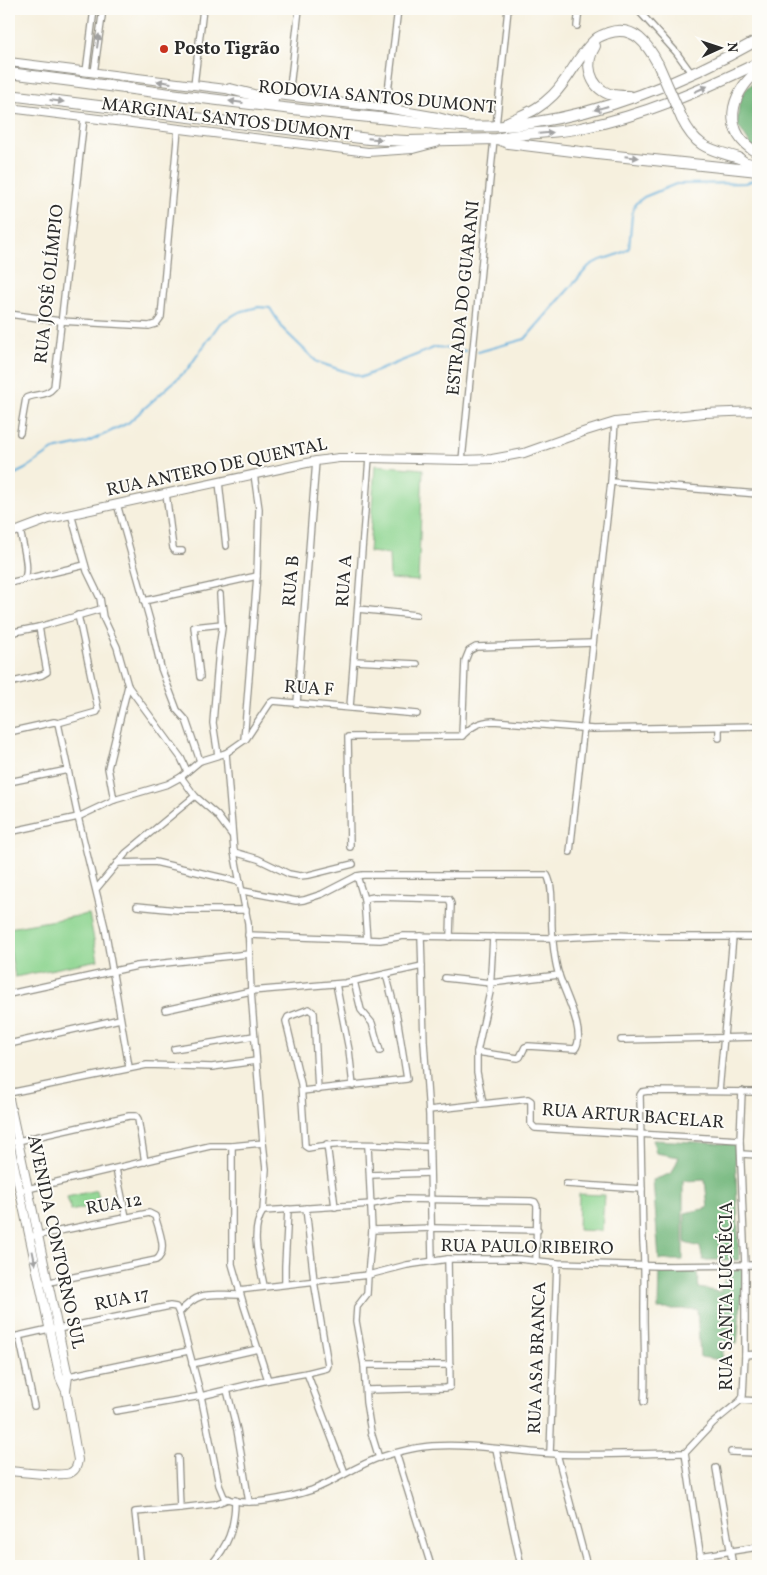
<svg xmlns="http://www.w3.org/2000/svg" width="767" height="1575" font-family="Vollkorn,serif">
	<rect width="100%" height="100%" fill="#fdfcf7"/>
	<filter id="ink" filterUnits="userSpaceOnUse"><feTurbulence type="fractalNoise" baseFrequency=".02" numOctaves="2"/><feDisplacementMap in="SourceGraphic" scale="10" xChannelSelector="R" yChannelSelector="G"/><feConvolveMatrix kernelMatrix="1 2 1 2 8 2 1 2 1" color-interpolation-filters="sRGB"/></filter>
	<filter id="wash" filterUnits="userSpaceOnUse"><feTurbulence type="fractalNoise" baseFrequency=".0096" numOctaves="4" result="noise"/><feDisplacementMap in="SourceGraphic" scale="20" xChannelSelector="R" yChannelSelector="G"/><feGaussianBlur stdDeviation="1.12" result="paint"/><feColorMatrix in="noise" values="0 0 0 0 0 0 0 0 0 0 0 0 0 0 0 0 0 1.4 0 .05"/><feComposite in="paint" operator="in"/></filter>
	<g filter="url(#wash)">
		<rect width="100%" height="100%" fill="#f6f0de"/>
		<g fill="#8cd48f" stroke="#5c805d">
			<path d="M 375,465 L 423,469 L 418,581 L 390,579 L 389,554 L 369,552 Z"/>
			<path d="M 89,914 L 98,960 L 15,977 L 9,945 L 9,928 Z"/>
			<path d="M 97,1190 L 100,1204 L 71,1211 L 67,1197 Z"/>
			<path d="M 579,1194 L 604,1195 L 602,1231 L 578,1230 Z"/>
		</g>
		<g fill="#71b67a" stroke="#4e7052">
			<path d="M 753,82 L 752,86 L 757,90 L 754,102 L 758,109 L 758,150 L 752,147 L 737,124 L 740,96 Z"/>
			<path d="M 653,1140 L 735,1144 L 739,1260 L 703,1260 L 700,1247 L 685,1243 L 685,1213 L 708,1208 L 705,1180 L 683,1181 L 683,1260 L 659,1260 L 653,1180 L 672,1173 L 679,1157 L 656,1153 Z"/>
			<path d="M 659,1268 L 697,1272 L 699,1288 L 720,1292 L 728,1271 L 744,1269 L 737,1344 L 724,1343 L 722,1360 L 700,1357 L 697,1309 L 658,1309 Z"/>
		</g>
		<g fill="none" stroke-linecap="round" stroke-linejoin="round">
			<g stroke="#62aedb" stroke-width="2">
				<path d="M 478,352 L 525,339 L 589,266 C 603,256 616,259 629,248 L 632,215 L 635,204 L 644,197 L 676,184 L 746,183 L 758,178"/>
				<path d="M 9,477 L 25,469 L 53,450 L 86,443 L 128,423 L 187,370 L 220,323 L 239,312 L 258,307 L 270,308 L 283,329 L 317,362 L 362,377 L 436,347 L 466,351"/>
			</g>
		</g>
	</g>
	<g filter="url(#ink)">
		<g fill="none" stroke-linecap="round" stroke-linejoin="round">
			<defs>
				<g id="street">
					<path d="M 637,9 L 676,52 L 692,74"/>
					<path d="M 577,26 L 579,9"/>
					<path d="M 86,72 L 94,9"/>
					<path d="M 94,73 L 103,9"/>
					<path d="M 194,85 L 203,9"/>
					<path d="M 289,96 L 299,9"/>
					<path d="M 386,108 L 398,9"/>
					<path d="M 496,126 L 508,9"/>
					<path d="M 9,314 L 60,321 L 149,326 L 156,324 L 161,317 L 178,129"/>
					<path d="M 20,433 L 26,398 C 36,393 46,397 54,387 L 84,118"/>
					<path d="M 462,460 L 494,139"/>
					<path d="M 219,482 L 226,546"/>
					<path d="M 611,482 L 758,494"/>
					<path d="M 166,493 L 173,548 L 175,551 L 182,551"/>
					<path d="M 117,504 L 152,628 L 161,668 L 177,710 L 186,720 L 200,761"/>
					<path d="M 71,514 L 87,571 L 100,598 L 103,617 L 117,647 L 128,686 L 181,758 L 187,771"/>
					<path d="M 20,530 C 22,542 31,570 24,579"/>
					<path d="M 9,583 L 85,565"/>
					<path d="M 144,601 L 257,576"/>
					<path d="M 358,609 L 416,615"/>
					<path d="M 9,633 L 39,627 L 101,609"/>
					<path d="M 354,661 L 417,664"/>
					<path d="M 200,677 L 194,627 L 222,624"/>
					<path d="M 9,683 L 42,675 L 47,672 L 39,627"/>
					<path d="M 297,703 L 316,461"/>
					<path d="M 350,707 L 369,458"/>
					<path d="M 58,723 L 97,712 L 98,709 L 78,615"/>
					<path d="M 719,727 L 719,738"/>
					<path d="M 9,732 L 54,722 L 58,723 L 78,817 L 105,928 L 129,1067"/>
					<path d="M 462,736 L 465,661 L 469,651 L 476,647 L 593,643"/>
					<path d="M 244,740 L 257,576 L 259,509 L 254,474"/>
					<path d="M 218,755 L 213,723 L 219,649 L 222,628 L 220,594"/>
					<path d="M 181,777 L 195,796 L 217,815 L 232,835"/>
					<path d="M 9,782 L 68,770"/>
					<path d="M 114,800 L 108,768 L 128,686"/>
					<path d="M 9,832 L 78,817 L 114,800 L 168,784 L 181,777 L 200,761 L 226,753 L 246,739 L 270,703 L 273,701 L 417,714"/>
					<path d="M 350,847 L 348,737 L 462,736 C 472,726 479,722 493,721 L 593,729 L 758,726"/>
					<path d="M 234,852 L 258,859 L 289,874 L 300,876 L 309,875 L 353,864"/>
					<path d="M 570,852 L 611,482 L 615,422"/>
					<path d="M 117,863 L 155,862 L 240,882"/>
					<path d="M 357,876 L 364,899"/>
					<path d="M 97,888 L 126,853 L 195,796"/>
					<path d="M 243,891 L 296,901 L 304,900 L 322,894 L 357,876 L 363,875 L 547,875 C 554,886 551,915 552,929 C 553,944 554,961 559,975 C 564,992 587,1034 575,1049 L 528,1046 L 525,1047 L 520,1057 L 518,1058 L 477,1052"/>
					<path d="M 137,906 L 177,910 L 246,910"/>
					<path d="M 248,935 L 380,940 L 404,936 L 553,938 L 615,935 L 660,937 L 758,937"/>
					<path d="M 421,936 L 424,1042 L 429,1115 L 432,1261"/>
					<path d="M 367,940 L 364,899 L 374,897 L 449,899 L 451,904 L 450,937"/>
					<path d="M 445,978 L 491,983 L 559,975"/>
					<path d="M 354,981 L 361,1010 L 372,1023 L 380,1051"/>
					<path d="M 336,984 L 349,1050 L 353,1086"/>
					<path d="M 9,994 L 137,966 L 249,954"/>
					<path d="M 165,1010 L 251,991 L 345,983 L 422,966"/>
					<path d="M 621,1040 L 758,1037"/>
					<path d="M 9,1044 L 120,1019"/>
					<path d="M 174,1049 L 254,1036"/>
					<path d="M 318,1090 L 314,1013 L 309,1009 L 288,1017 L 286,1021 L 301,1084 L 305,1146 L 308,1148 C 346,1141 390,1146 429,1147"/>
					<path d="M 302,1091 L 407,1079 L 397,1017 L 386,974"/>
					<path d="M 719,1091 L 733,937"/>
					<path d="M 9,1093 L 147,1065 L 212,1067 L 256,1061"/>
					<path d="M 483,1103 L 477,1072 L 477,1052 L 490,992 L 493,937"/>
					<path d="M 429,1110 L 528,1099 L 531,1101 L 531,1124 L 535,1128 L 740,1140"/>
					<path d="M 9,1143 L 129,1116 L 136,1116 L 138,1119 L 145,1162"/>
					<path d="M 263,1143 L 266,1169 L 263,1211 L 372,1204 L 399,1199 L 531,1201 L 535,1202 L 537,1206 L 536,1261"/>
					<path d="M 327,1144 L 335,1207"/>
					<path d="M 232,1146 L 232,1264 L 244,1306 L 268,1380 L 307,1373 L 345,1473"/>
					<path d="M 368,1146 L 372,1230 L 368,1275 L 407,1265 L 448,1259 L 519,1259 L 557,1263 L 659,1266 L 758,1265"/>
					<path d="M 741,1154 L 758,1155"/>
					<path d="M 116,1169 L 126,1217"/>
					<path d="M 370,1175 L 430,1173"/>
					<path d="M 566,1184 L 642,1189"/>
					<path d="M 19,1191 L 210,1146 L 232,1146 L 263,1143 L 251,991 L 248,923 L 234,852 L 226,753"/>
					<path d="M 306,1208 L 314,1281 L 328,1365 L 327,1368 L 307,1373"/>
					<path d="M 263,1211 C 249,1232 260,1264 264,1286"/>
					<path d="M 372,1230 L 433,1228 L 538,1230"/>
					<path d="M 29,1237 L 149,1213 L 155,1216 C 158,1228 169,1252 156,1260 L 40,1284"/>
					<path d="M 285,1284 L 285,1266 L 288,1209"/>
					<path d="M 239,1290 L 368,1275 L 367,1294 L 357,1307 L 356,1321 L 364,1365 L 366,1402 L 371,1432 L 379,1458"/>
					<path d="M 179,1313 C 200,1289 211,1295 240,1295"/>
					<path d="M 19,1336 L 34,1406"/>
					<path d="M 9,1338 L 49,1329 L 58,1329 L 170,1306 L 176,1307 L 179,1313 L 201,1396 L 219,1485 L 224,1497 C 244,1509 291,1497 312,1490 C 336,1481 357,1465 381,1457 C 397,1452 415,1447 432,1446 C 473,1443 516,1452 557,1454 C 599,1456 643,1453 685,1453"/>
					<path d="M 745,1355 L 758,1354"/>
					<path d="M 192,1364 L 258,1349"/>
					<path d="M 364,1365 L 450,1365"/>
					<path d="M 64,1377 L 188,1351"/>
					<path d="M 227,1390 L 237,1430 L 249,1502"/>
					<path d="M 367,1390 L 445,1388 L 450,1387 L 448,1259"/>
					<path d="M 741,1400 L 758,1401"/>
					<path d="M 644,1402 C 646,1373 644,1345 644,1316 C 644,1291 645,1267 643,1242 L 640,1095 L 642,1092 L 649,1091 L 758,1092"/>
					<path d="M 116,1411 L 201,1396 L 268,1380"/>
					<path d="M 496,1449 L 521,1566"/>
					<path d="M 731,1452 L 758,1453"/>
					<path d="M 396,1453 L 431,1566"/>
					<path d="M 550,1453 L 557,1263"/>
					<path d="M 557,1454 L 587,1566"/>
					<path d="M 716,1468 L 733,1566"/>
					<path d="M 180,1508 L 215,1504 L 228,1499"/>
					<path d="M 700,1556 L 758,1547"/>
					<path d="M 141,1566 L 135,1512 L 180,1508 L 178,1458"/>
					<path d="M 210,1566 C 228,1546 235,1528 235,1500"/>
					<path d="M 702,1566 L 685,1453 L 713,1423 L 741,1400 L 743,1396 L 745,1355 L 745,1266 L 740,1140 L 742,1091"/>
				</g>
				<g id="secondary">
					<path d="M 9,62 L 234,90"/>
					<path d="M 261,93 L 386,108 L 438,117 L 464,124"/>
					<path d="M 9,108 L 368,152 L 413,149 L 436,143"/>
					<path d="M 9,533 L 20,530 L 49,519 L 316,461 L 339,458 L 369,458 L 462,460 L 492,459 L 524,453 L 586,431 L 615,422 L 704,413 L 758,411"/>
					<path d="M 9,1099 L 68,1376 L 66,1391 L 78,1460 C 77,1466 76,1470 70,1473 C 61,1477 21,1472 9,1471"/>
					<path d="M 9,1141 L 60,1378 L 66,1391"/>
				</g>
				<path id="primary" d="M 739,158 L 745,162 L 758,165"/>
				<g id="highway">
					<path d="M 595,46 C 584,63 589,86 609,94 C 615,96 622,96 629,96"/>
					<path d="M 758,71 C 729,94 721,133 758,153"/>
					<path d="M 9,73 C 129,88 249,106 369,117 C 422,122 478,132 531,123 C 612,111 687,80 758,40"/>
					<path d="M 230,89 L 273,100"/>
					<path d="M 9,95 L 369,139 L 407,141 L 497,139 C 524,131 554,134 581,128 C 643,116 702,90 758,63"/>
					<path d="M 682,119 C 697,149 710,149 739,158"/>
					<path d="M 508,122 C 527,113 538,110 553,95 C 570,78 578,55 595,40 C 598,36 604,35 608,33 C 634,24 648,45 658,64"/>
					<path d="M 498,139 L 508,143 L 597,154 L 758,171"/>
				</g>
			</defs>
			<use href="#street" stroke="#908e84" stroke-width="8"/>
			<use href="#secondary" stroke="#908e84" stroke-width="10"/>
			<use href="#primary" stroke="#908e84" stroke-width="11"/>
			<use href="#highway" stroke="#908e84" stroke-width="12"/>
			<use href="#street" stroke="#fff" stroke-width="5.5"/>
			<use href="#secondary" stroke="#fff" stroke-width="8"/>
			<use href="#primary" stroke="#fff" stroke-width="9"/>
			<use href="#highway" stroke="#fff" stroke-width="10"/>
			<defs>
				<path id="highway-bridge" d="M 658,64 L 682,119"/>
			</defs>
			<use href="#highway-bridge" stroke="#908e84" stroke-width="12" stroke-linecap="butt"/>
			<use href="#highway-bridge" stroke="#fff" stroke-width="10"/>
		</g>
		<defs><path id="oneway-solid" d="M-6-.8H1V-3.2L6.5 0L1 3.2V.8H-6Z" transform="scale(1.25)"/></defs>
		<g fill="#a0a0a0">
			<use href="#oneway-solid" transform="translate(98 41) rotate(-82)"/>
			<use href="#oneway-solid" transform="translate(164 82) rotate(-173)"/>
			<use href="#oneway-solid" transform="translate(701 89) rotate(-24)"/>
			<use href="#oneway-solid" transform="translate(57 101) rotate(7)"/>
			<use href="#oneway-solid" transform="translate(236 102) rotate(-173)"/>
			<use href="#oneway-solid" transform="translate(601 108) rotate(164)"/>
			<use href="#oneway-solid" transform="translate(546 133) rotate(-5)"/>
			<use href="#oneway-solid" transform="translate(375 139) rotate(5)"/>
			<use href="#oneway-solid" transform="translate(632 157) rotate(6)"/>
			<use href="#oneway-solid" transform="translate(34 1258) rotate(78)"/>
		</g>
	</g>
	<circle fill="#c8321e" stroke="#fdfcf7" stroke-width="2" cx="164" cy="49" r="5"/>
	<g text-anchor="middle" dominant-baseline="central" stroke-width="4" stroke-linejoin="round" paint-order="stroke">
		<g font-size="18" font-weight="bold" fill="#2b2b2b" stroke="#fdfcf7" text-anchor="start">
			<text x="174" y="49">Posto Tigrão</text>
		</g>
		<g font-size="18" fill="#2b2b2b" stroke="#fdfcf7">
			<text transform="translate(377 98) rotate(5)">RODOVIA SANTOS DUMONT</text>
			<text transform="translate(227 120) rotate(7)">MARGINAL SANTOS DUMONT</text>
			<text transform="translate(50 284) rotate(-84)">RUA JOSÉ OLÍMPIO</text>
			<text transform="translate(464 298) rotate(-84)">ESTRADA DO GUARANI</text>
			<text transform="translate(217 468) rotate(-12)">RUA ANTERO DE QUENTAL</text>
			<text transform="translate(292 581) rotate(-85)">RUA B</text>
			<text transform="translate(345 581) rotate(-86)">RUA A</text>
			<text transform="translate(309 689) rotate(4)">RUA F</text>
			<text transform="translate(633 1117) rotate(4)">RUA ARTUR BACELAR</text>
			<text transform="translate(114 1205) rotate(-10)">RUA 12</text>
			<text transform="translate(55 1242) rotate(78)">AVENIDA CONTORNO SUL</text>
			<text transform="translate(527 1248) rotate(1)">RUA PAULO RIBEIRO</text>
			<text transform="translate(727 1296) rotate(-90)">RUA SANTA LUCRÉCIA</text>
			<text transform="translate(122 1300) rotate(-12)">RUA 17</text>
			<text transform="translate(538 1358) rotate(-88)">RUA ASA BRANCA</text>
		</g>
	</g>
	<rect width="767" height="1575" fill="none" stroke="#fdfcf7" stroke-width="30"/>
	<g transform="translate(720 48) rotate(87)" stroke="#fdfcf7" stroke-width="4" paint-order="stroke">
	<path d="M0-4L9 19L0 12L-9 19Z" fill="#2b2b2b"/>
	<text y="-8" font-size="14" font-weight="bold" text-anchor="middle" fill="#2b2b2b">N</text>
	</g>
</svg>
